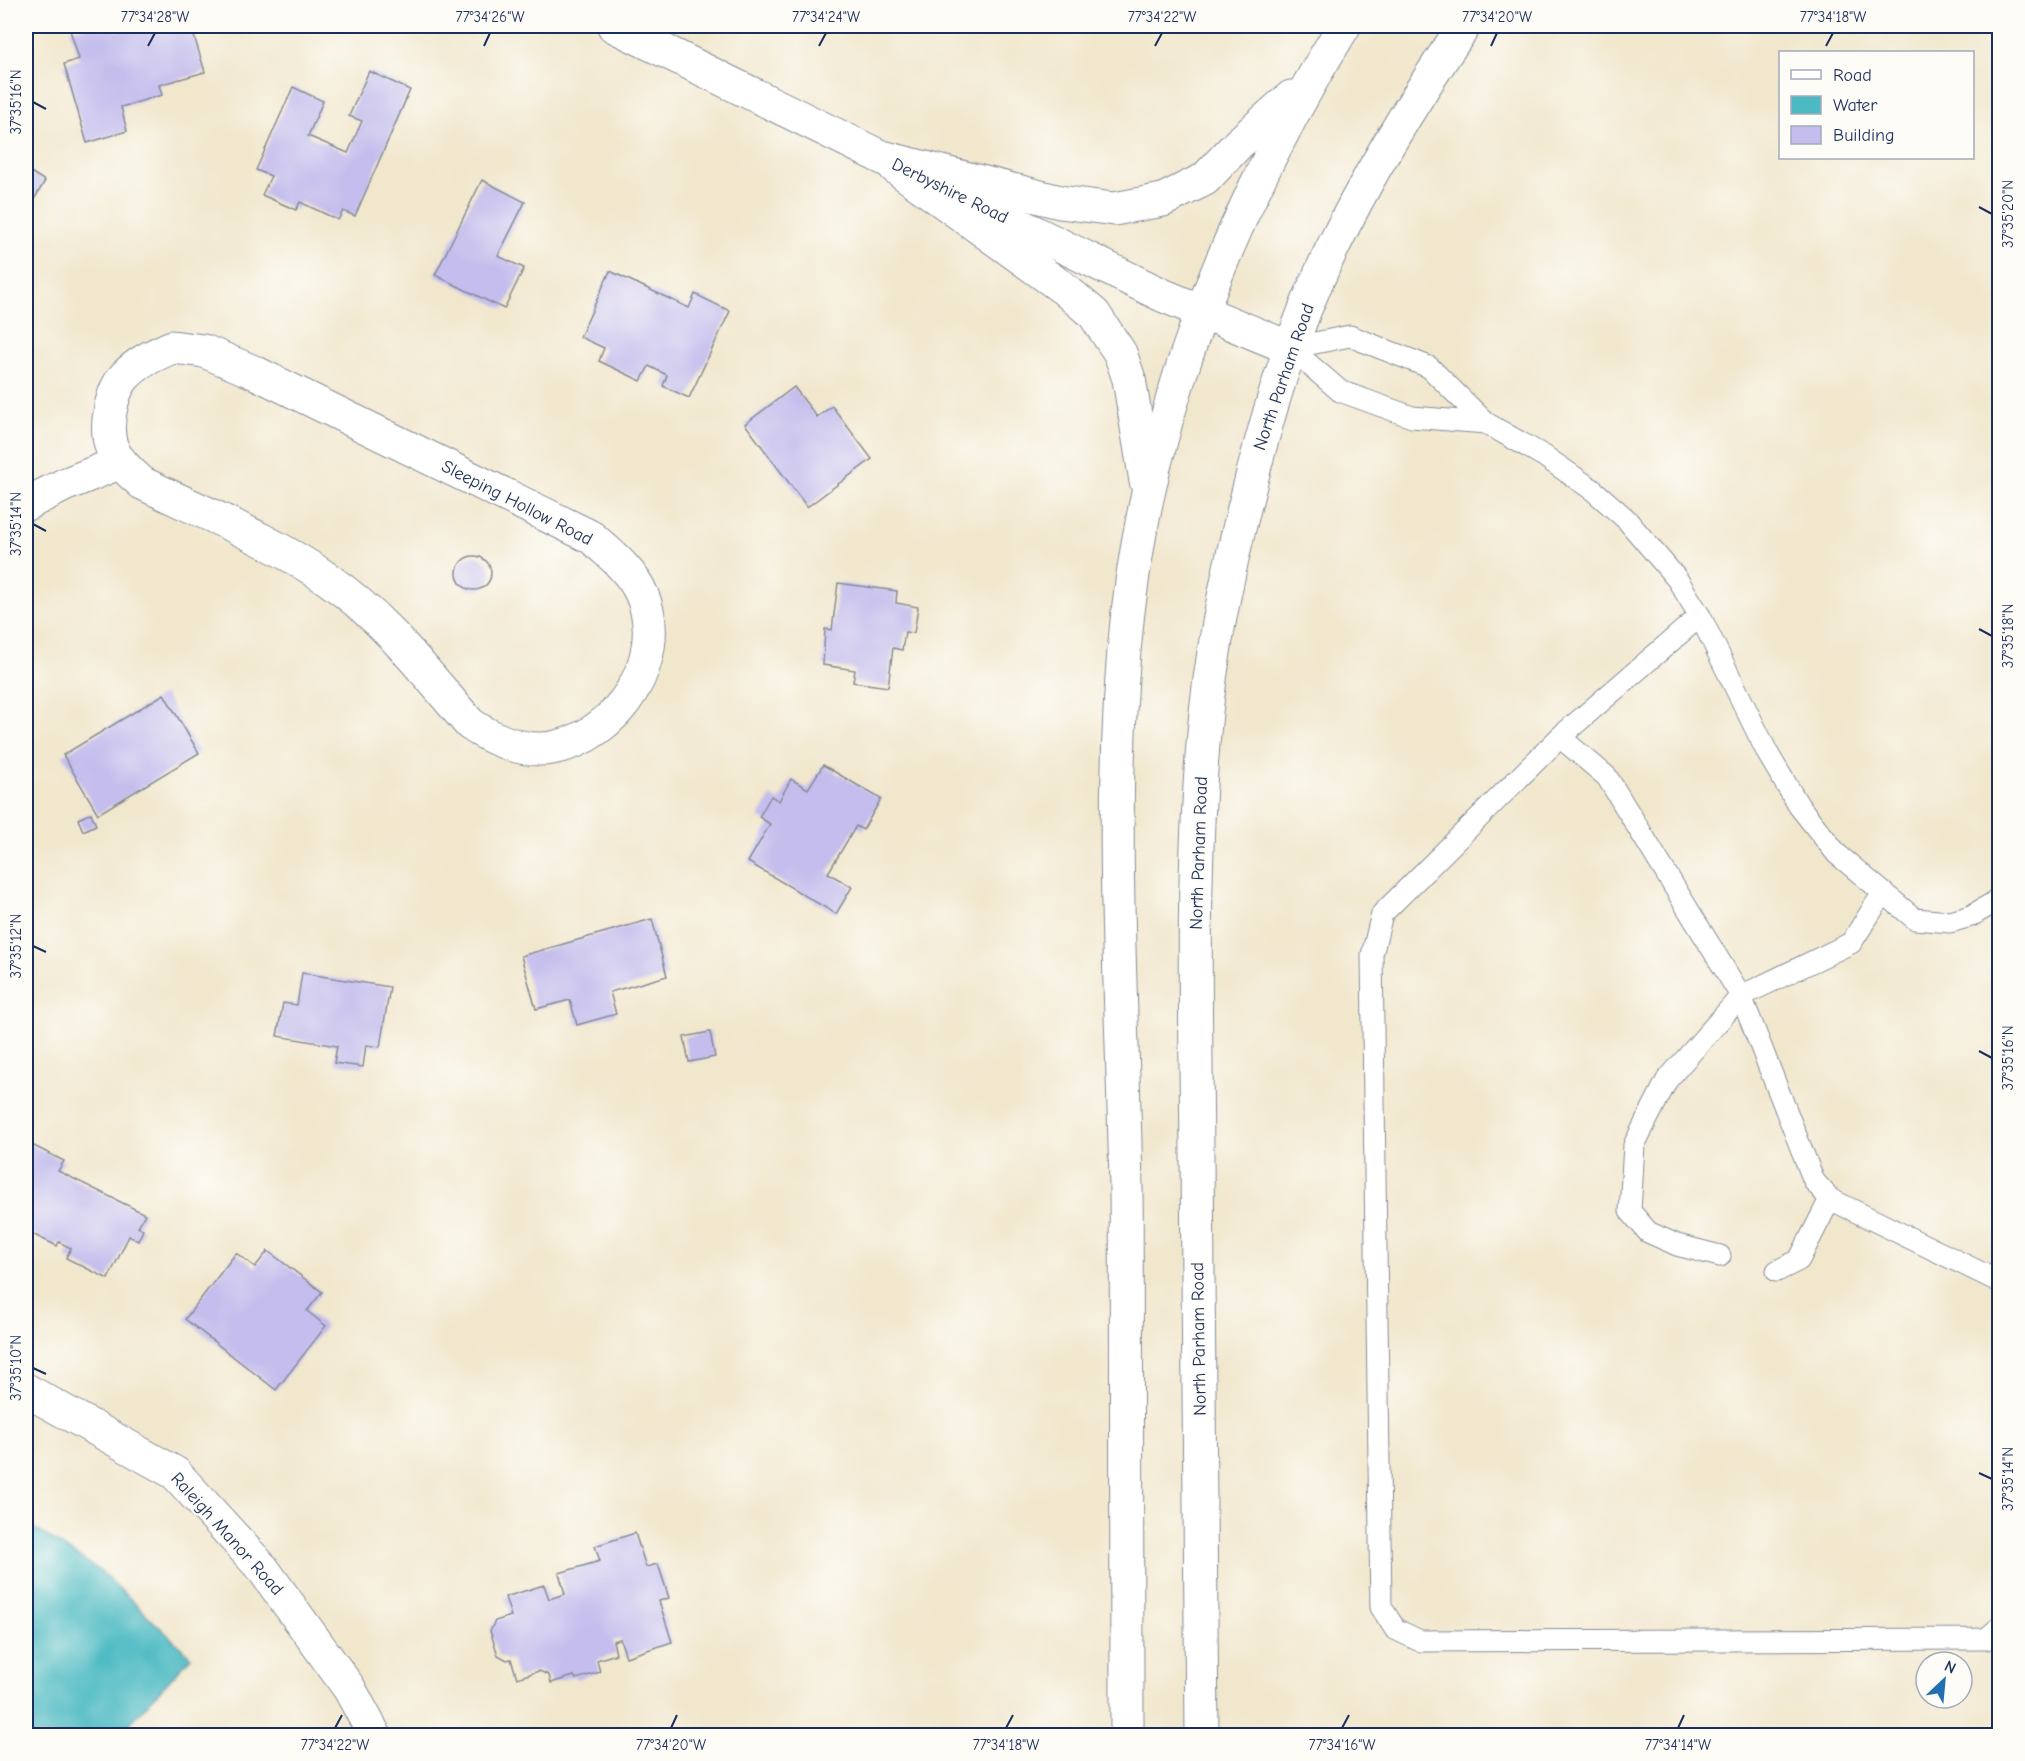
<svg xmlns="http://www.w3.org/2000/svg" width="2025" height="1761" font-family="'Comic Neue',sans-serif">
	<rect width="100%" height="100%" fill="#fdfcf7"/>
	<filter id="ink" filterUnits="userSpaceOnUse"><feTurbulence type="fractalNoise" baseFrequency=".0167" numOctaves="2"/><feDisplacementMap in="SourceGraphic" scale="12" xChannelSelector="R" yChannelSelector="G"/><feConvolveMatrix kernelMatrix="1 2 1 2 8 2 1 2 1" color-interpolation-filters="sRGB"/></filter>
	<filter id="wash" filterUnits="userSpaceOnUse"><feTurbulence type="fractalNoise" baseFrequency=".008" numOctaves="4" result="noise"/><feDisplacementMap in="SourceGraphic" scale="24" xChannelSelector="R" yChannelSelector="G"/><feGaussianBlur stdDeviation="1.35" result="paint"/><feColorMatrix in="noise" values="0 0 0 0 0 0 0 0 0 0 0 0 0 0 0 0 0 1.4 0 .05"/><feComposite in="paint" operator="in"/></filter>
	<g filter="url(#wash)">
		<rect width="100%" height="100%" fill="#f1e7cd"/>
		<path fill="#4cbac2" stroke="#347490" stroke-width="1.5" d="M 26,1523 L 102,1572 L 191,1657 L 119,1735 L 26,1735 Z"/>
		<g id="blocks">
			<g fill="#c4bded">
				<path d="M 86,26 L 114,26 L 115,31 L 135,26 L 191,26 L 205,72 L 159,85 L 162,95 L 121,107 L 127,131 L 87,143 L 64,64 L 79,59 L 70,30 Z"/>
				<path d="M 369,71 L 410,90 L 355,216 L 343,211 L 338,220 L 300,202 L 296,210 L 262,195 L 271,176 L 256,170 L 293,87 L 323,101 L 308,136 L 348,153 L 362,121 L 349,116 Z"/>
				<path d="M 26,169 L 45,181 L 26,213 Z"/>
				<path d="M 482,180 L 525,202 L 498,256 L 524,268 L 504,309 L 435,275 Z"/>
				<path d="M 610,271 L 689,308 L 695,294 L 730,311 L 689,398 L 663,386 L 667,375 L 649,366 L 641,381 L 599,361 L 604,348 L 580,337 Z"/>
				<path d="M 794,387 L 817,417 L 832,406 L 872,459 L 807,507 L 745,424 Z"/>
				<circle cx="474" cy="573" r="17"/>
				<path d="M 838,583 L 897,591 L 896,603 L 918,607 L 914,633 L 905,632 L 902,650 L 893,648 L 888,687 L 853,682 L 855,670 L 823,665 L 825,629 L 832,630 Z"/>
				<path d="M 164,694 L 199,753 L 98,814 L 63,755 Z"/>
				<path d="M 823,765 L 881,799 L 863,830 L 856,826 L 828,873 L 852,887 L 836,914 L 748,862 L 770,824 L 759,817 L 771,796 L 779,801 L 791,779 L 808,789 Z"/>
				<path d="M 91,813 L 96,825 L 83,831 L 78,819 Z"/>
				<path d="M 652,919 L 667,976 L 610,992 L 616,1014 L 577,1025 L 570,1000 L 536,1009 L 521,956 Z"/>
				<path d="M 302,973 L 390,987 L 380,1047 L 366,1045 L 363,1067 L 334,1063 L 337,1046 L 277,1036 L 283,1003 L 297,1005 Z"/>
				<path d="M 710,1032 L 715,1057 L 689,1062 L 684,1037 Z"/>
				<path d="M 26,1142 L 64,1161 L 58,1171 L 145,1214 L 138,1227 L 143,1230 L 138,1241 L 129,1236 L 108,1279 L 66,1258 L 71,1248 L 59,1242 L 57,1246 L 26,1231 Z"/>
				<path d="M 268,1251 L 322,1292 L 307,1311 L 326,1326 L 276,1390 L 185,1319 L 236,1253 L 255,1267 Z"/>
				<path d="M 635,1533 L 646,1567 L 658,1564 L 669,1598 L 659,1601 L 672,1642 L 626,1657 L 620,1639 L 613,1641 L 616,1654 L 597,1660 L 600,1672 L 576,1679 L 574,1676 L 551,1683 L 549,1675 L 539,1671 L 517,1678 L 511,1659 L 507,1660 L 498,1655 L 490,1631 L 495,1621 L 511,1616 L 505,1597 L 544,1585 L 549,1599 L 565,1594 L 559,1573 L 600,1561 L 595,1546 Z"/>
			</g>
		</g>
	</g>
	<g filter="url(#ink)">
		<use href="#blocks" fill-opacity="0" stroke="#868b96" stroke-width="1.5"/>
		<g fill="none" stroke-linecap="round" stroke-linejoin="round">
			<defs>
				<g id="lane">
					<path d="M 1290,348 L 1350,336 L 1429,367 L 1486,423 L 1544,456 L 1593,490 L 1626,519 L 1677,579 L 1700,616 L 1768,754 L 1799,806 L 1837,854 L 1915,919 L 1950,922 L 1971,916 L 1993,903 L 2000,896"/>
					<path d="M 1290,348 L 1340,391 L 1412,417 L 1486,423"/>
					<path d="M 1700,616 L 1560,737 L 1382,914 L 1372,955 L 1381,1607 L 1395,1629 L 1420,1641 L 1986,1639 L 2000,1627"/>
					<path d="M 1560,737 L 1607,777 L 1741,996 L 1814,1181 L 1830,1199 L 2000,1282"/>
					<path d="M 1720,1256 L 1677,1245 L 1648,1232 L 1630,1211 L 1634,1145 L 1667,1080 L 1741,996 L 1851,943 L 1883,893"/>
					<path d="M 1777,1271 L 1799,1260 L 1830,1199"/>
				</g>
				<g id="street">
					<path d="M 172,347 L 204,351 L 256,373 L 591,537 C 610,554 632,571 642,595 C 669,659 617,737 552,748 C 523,753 492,739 470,724 C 426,673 385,619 329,580 C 272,540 204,513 142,483 C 131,473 117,462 112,448 C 104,429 111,391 125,376 C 138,362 154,355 172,347 Z"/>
					<path d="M 26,504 L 64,485 L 121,462"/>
					<path d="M 26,1390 L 175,1473 L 263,1569 L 349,1688 L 375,1736"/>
				</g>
				<path id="secondary" d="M 614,26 L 1162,295 L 1290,348"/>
				<g id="highway">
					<path d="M 882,157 L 1060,202 L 1114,209 L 1163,200 L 1205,179 L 1238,144 L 1291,97"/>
					<path d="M 895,167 L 1063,288 L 1094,314 L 1120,353 L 1129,379 L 1146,481"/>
					<path d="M 1127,1736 C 1125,1553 1128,1371 1126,1189 C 1123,1010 1109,830 1124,651 C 1143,427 1226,215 1344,26"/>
					<path d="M 1202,1736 C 1201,1543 1199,1351 1197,1159 C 1196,1017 1191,875 1204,733 C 1211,651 1228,569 1249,489 C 1269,409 1293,329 1329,255 C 1368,174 1414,99 1464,26"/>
				</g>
			</defs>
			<use href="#lane" stroke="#868b96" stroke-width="23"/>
			<use href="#street" stroke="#868b96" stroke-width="35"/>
			<use href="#secondary" stroke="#868b96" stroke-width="35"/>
			<use href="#highway" stroke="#868b96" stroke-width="35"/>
			<use href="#lane" stroke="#fff" stroke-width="21"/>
			<use href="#street" stroke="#fff" stroke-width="33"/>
			<use href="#secondary" stroke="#fff" stroke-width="33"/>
			<use href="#highway" stroke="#fff" stroke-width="33"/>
		</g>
	</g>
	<path fill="none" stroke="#1b2f5e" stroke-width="2" d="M 148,46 L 155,33M 484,46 L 490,33M 819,46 L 826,33M 1155,46 L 1162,33M 1491,46 L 1497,33M 1826,46 L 1833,33M 33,102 L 46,109M 1979,207 L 1992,214M 33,524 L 46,531M 1979,629 L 1992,636M 33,946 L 46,952M 1979,1051 L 1992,1058M 33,1368 L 46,1374M 1979,1473 L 1992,1479M 335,1728 L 342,1715M 671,1728 L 677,1715M 1006,1728 L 1013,1715M 1342,1728 L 1349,1715M 1678,1728 L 1684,1715"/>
	<g text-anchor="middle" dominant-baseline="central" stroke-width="5" stroke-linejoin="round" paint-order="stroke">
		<g font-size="18" fill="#1b2f5e" stroke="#fdfcf7">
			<text transform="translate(950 191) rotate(26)">Derbyshire Road</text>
			<text transform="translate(1284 377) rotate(-71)">North Parham Road</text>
			<text transform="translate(517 503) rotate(27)">Sleeping Hollow Road</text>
			<text transform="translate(1199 853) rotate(-88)">North Parham Road</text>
			<text transform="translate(1199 1339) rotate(-91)">North Parham Road</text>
			<text transform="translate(227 1534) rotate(48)">Raleigh Manor Road</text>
		</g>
	</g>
	<rect width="2025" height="1761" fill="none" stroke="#fdfcf7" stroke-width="66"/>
	<rect x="1779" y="51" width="195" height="108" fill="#fdfcf7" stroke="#a3aaba" stroke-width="1.5"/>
	<rect x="1791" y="70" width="30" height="9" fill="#ffffff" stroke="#a3aaba" stroke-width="1.5"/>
	<text x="1833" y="81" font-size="18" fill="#1b2f5e">Road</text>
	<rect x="1791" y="96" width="30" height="18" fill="#4cbac2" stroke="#a3aaba" stroke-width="1.5"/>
	<text x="1833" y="111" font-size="18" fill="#1b2f5e">Water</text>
	<rect x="1791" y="126" width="30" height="18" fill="#c4bded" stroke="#a3aaba" stroke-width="1.5"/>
	<text x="1833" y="141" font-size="18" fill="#1b2f5e">Building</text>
	<g transform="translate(1944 1680) rotate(26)"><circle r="28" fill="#fdfcf7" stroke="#a3aaba" stroke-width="1.5"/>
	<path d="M0-4.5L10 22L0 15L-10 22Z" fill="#1f6fb2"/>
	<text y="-9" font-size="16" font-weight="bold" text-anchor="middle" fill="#1b2f5e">N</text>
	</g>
	<rect x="33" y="33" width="1959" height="1695" fill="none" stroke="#1b2f5e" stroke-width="2"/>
	<g font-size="15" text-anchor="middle" fill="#1b2f5e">
		<text x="155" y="22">77°34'28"W</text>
		<text x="490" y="22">77°34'26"W</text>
		<text x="826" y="22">77°34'24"W</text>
		<text x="1162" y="22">77°34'22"W</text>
		<text x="1497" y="22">77°34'20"W</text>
		<text x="1833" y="22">77°34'18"W</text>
		<text transform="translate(16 102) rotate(-90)" y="5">37°35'16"N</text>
		<text transform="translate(2008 214) rotate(-90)" y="5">37°35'20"N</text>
		<text transform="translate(16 524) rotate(-90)" y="5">37°35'14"N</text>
		<text transform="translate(2008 636) rotate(-90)" y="5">37°35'18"N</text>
		<text transform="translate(16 946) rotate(-90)" y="5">37°35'12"N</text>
		<text transform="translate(2008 1058) rotate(-90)" y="5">37°35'16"N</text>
		<text transform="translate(16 1368) rotate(-90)" y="5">37°35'10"N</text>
		<text transform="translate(2008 1479) rotate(-90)" y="5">37°35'14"N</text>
		<text x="335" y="1750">77°34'22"W</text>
		<text x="671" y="1750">77°34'20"W</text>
		<text x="1006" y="1750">77°34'18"W</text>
		<text x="1342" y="1750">77°34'16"W</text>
		<text x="1678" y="1750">77°34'14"W</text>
	</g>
</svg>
